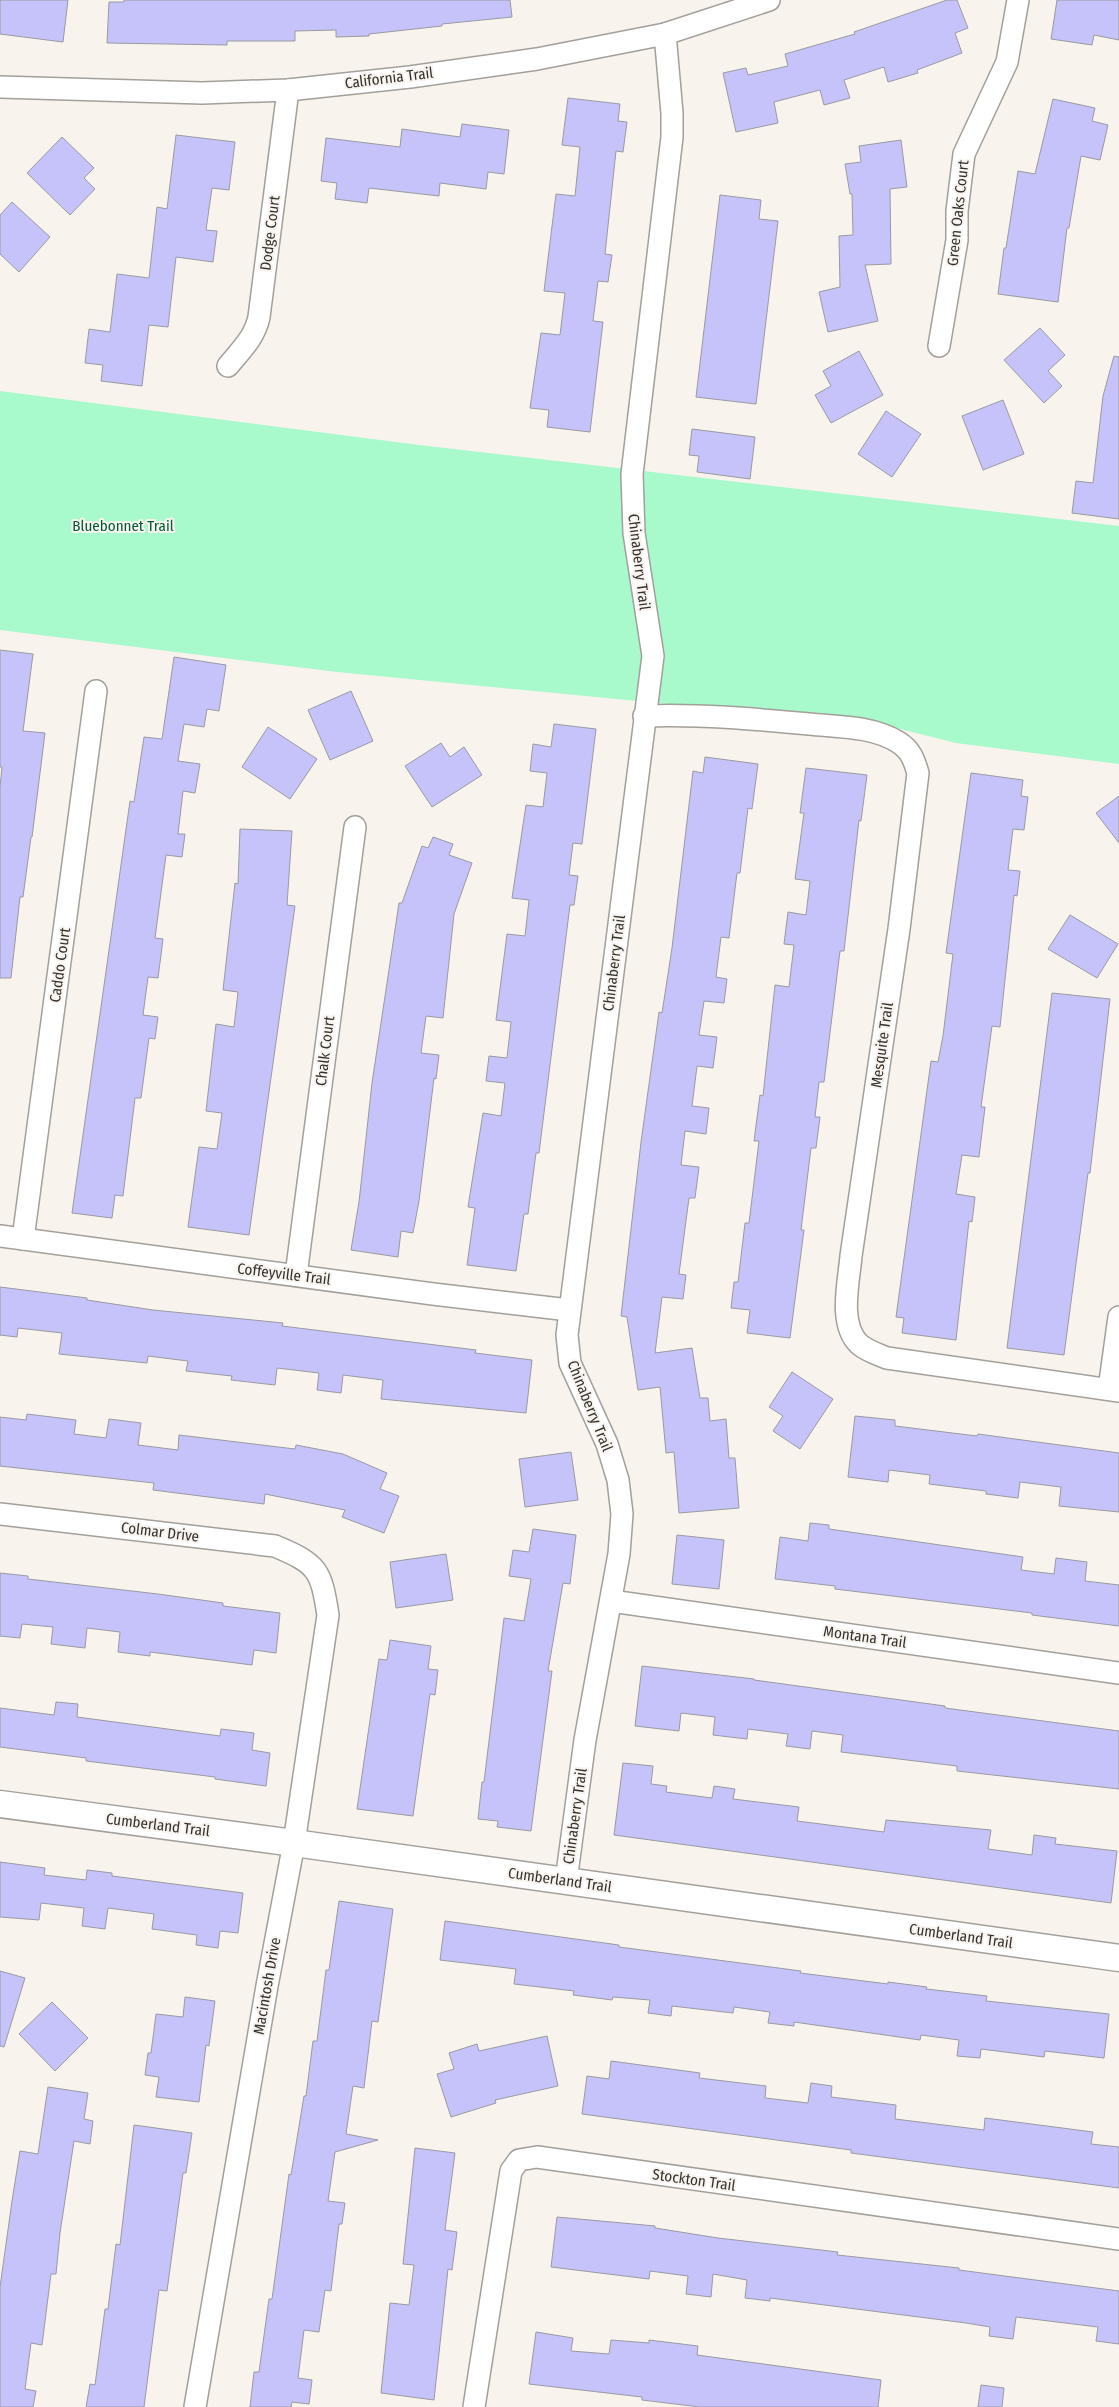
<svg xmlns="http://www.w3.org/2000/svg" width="1119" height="2407" font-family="'Fira Sans Condensed',sans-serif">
	<rect width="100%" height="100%" fill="#f8f3ed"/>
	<path fill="#a8f9cc" d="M 0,391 L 419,445 L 1119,526 L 1119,764 L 956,743 L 884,725 L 337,672 L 0,630 Z"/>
	<g fill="#c5c3fa" stroke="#9a9aa1">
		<path d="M 0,0 L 68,0 L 63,42 L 0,34 Z"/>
		<path d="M 124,0 L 510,0 L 512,17 L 442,24 L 442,26 L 369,34 L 369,36 L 336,37 L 336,30 L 295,31 L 295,41 L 227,41 L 227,45 L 107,43 L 109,2 L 124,2 Z"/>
		<path d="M 947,0 L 957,0 L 968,28 L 955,33 L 962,53 L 917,70 L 918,73 L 888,82 L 884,67 L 844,80 L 850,98 L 824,105 L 820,90 L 774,102 L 778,123 L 736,132 L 723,73 L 746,68 L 748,75 L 788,66 L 785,54 L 855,34 L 854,32 Z"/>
		<path d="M 1057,0 L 1119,0 L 1119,40 L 1094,35 L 1092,45 L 1051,39 Z"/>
		<path d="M 568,98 L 620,104 L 618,121 L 627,122 L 623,152 L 616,151 L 605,254 L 612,255 L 608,282 L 598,281 L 593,321 L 603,322 L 590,432 L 547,427 L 549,410 L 530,408 L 541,333 L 560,335 L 565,293 L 544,291 L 556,194 L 575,196 L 580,147 L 562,145 Z"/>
		<path d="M 1053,99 L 1095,108 L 1092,121 L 1108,125 L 1100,160 L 1081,156 L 1069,228 L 1067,228 L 1058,302 L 998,294 L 1004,248 L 1006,248 L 1018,171 L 1035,174 Z"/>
		<path d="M 462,124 L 509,130 L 504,174 L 488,172 L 486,189 L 440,183 L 439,196 L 369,188 L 367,203 L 335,199 L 337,183 L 321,181 L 326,138 L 400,147 L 402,129 L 460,137 Z"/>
		<path d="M 176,135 L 235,142 L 229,190 L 212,188 L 206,230 L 217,231 L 213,262 L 176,257 L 168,327 L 149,325 L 142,386 L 101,381 L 103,365 L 85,363 L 89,329 L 110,332 L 117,274 L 149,278 L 157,207 L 167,209 Z"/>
		<path d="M 62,137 L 94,168 L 84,178 L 95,189 L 70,215 L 27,173 Z"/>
		<path d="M 901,140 L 907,187 L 890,189 L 891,264 L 865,265 L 878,321 L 828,332 L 819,292 L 840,287 L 839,236 L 853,235 L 852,194 L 850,194 L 845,164 L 861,162 L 859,146 Z"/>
		<path d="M 720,195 L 761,200 L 759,219 L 778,221 L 756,404 L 696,397 Z"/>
		<path d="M 12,202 L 50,237 L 19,272 L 0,254 L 0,215 Z"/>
		<path d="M 1040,328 L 1065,355 L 1048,371 L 1062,386 L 1044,403 L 1004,360 Z"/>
		<path d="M 859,351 L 883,395 L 831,423 L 815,395 L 831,386 L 823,371 Z"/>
		<path d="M 1114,356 L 1119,357 L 1119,519 L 1072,513 L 1076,481 L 1093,483 L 1103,396 Z"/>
		<path d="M 1003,400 L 1024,454 L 983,470 L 962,416 Z"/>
		<path d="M 886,411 L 921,434 L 892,477 L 858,454 Z"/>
		<path d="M 692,429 L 755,437 L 750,479 L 697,472 L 699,456 L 689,455 Z"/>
		<path d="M 0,650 L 33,654 L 23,731 L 45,733 L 32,837 L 31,837 L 23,897 L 20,897 L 11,978 L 0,978 L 0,787 L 2,767 L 0,767 Z"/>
		<path d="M 174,657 L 226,665 L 219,711 L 207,709 L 204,727 L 184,724 L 178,761 L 200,764 L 195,793 L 183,791 L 178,834 L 185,834 L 182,857 L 166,855 L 155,938 L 163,939 L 158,978 L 148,977 L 143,1015 L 158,1017 L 155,1039 L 149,1038 L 141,1098 L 135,1098 L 123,1196 L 115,1195 L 112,1218 L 72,1213 L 130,801 L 134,802 L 144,737 L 162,739 Z"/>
		<path d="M 351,691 L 373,741 L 330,760 L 308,710 Z"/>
		<path d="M 554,724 L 596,729 L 582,844 L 573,843 L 569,875 L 578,876 L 574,905 L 570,905 L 539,1153 L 536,1153 L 528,1214 L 524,1214 L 516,1271 L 467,1265 L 475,1208 L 468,1207 L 483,1113 L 501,1116 L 505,1083 L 486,1081 L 489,1056 L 507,1058 L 511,1022 L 496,1020 L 507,934 L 525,936 L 529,900 L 512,898 L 526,805 L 543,807 L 547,773 L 530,771 L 533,744 L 551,747 Z"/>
		<path d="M 268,727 L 317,759 L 290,799 L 242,767 Z"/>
		<path d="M 441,743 L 450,757 L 464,747 L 482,775 L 432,807 L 405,766 Z"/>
		<path d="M 705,757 L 758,764 L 752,809 L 748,808 L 740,873 L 737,873 L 729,938 L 721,937 L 716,977 L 727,979 L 724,1003 L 704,1001 L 699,1035 L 717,1037 L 713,1068 L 697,1066 L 692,1106 L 709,1108 L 706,1134 L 685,1131 L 681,1165 L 699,1167 L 695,1198 L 689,1198 L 679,1274 L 686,1275 L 683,1299 L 662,1297 L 655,1353 L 692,1348 L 700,1398 L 708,1398 L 710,1421 L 726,1419 L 729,1458 L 735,1458 L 739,1508 L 679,1513 L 674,1452 L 666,1453 L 660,1387 L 638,1390 L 627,1317 L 621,1316 L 641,1142 L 659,1012 L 662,1013 L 672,948 L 693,771 L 703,773 Z"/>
		<path d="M 806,768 L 867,775 L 861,821 L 859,820 L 844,951 L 840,951 L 824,1082 L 819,1082 L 815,1117 L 820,1117 L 816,1148 L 811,1148 L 801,1230 L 804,1230 L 790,1338 L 747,1333 L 750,1310 L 731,1308 L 734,1282 L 738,1282 L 745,1223 L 749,1223 L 759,1141 L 754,1141 L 760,1095 L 763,1096 L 775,985 L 789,987 L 794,945 L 784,944 L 788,912 L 806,915 L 810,881 L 795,879 L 804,813 L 800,813 Z"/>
		<path d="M 971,773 L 1023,780 L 1021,796 L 1028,797 L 1024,830 L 1013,829 L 1008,870 L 1020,871 L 1017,896 L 1014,895 L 1000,1027 L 992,1026 L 981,1107 L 985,1107 L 979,1157 L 962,1155 L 956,1194 L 975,1197 L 972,1222 L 969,1221 L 956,1340 L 902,1333 L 904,1318 L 896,1317 L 931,1061 L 938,1062 L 943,1036 L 953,954 L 946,953 Z"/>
		<path d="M 1119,796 L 1119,843 L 1096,813 Z"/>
		<path d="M 240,829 L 292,831 L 287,905 L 295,906 L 249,1235 L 188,1227 L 199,1147 L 217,1149 L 222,1113 L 206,1111 L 216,1024 L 234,1027 L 238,992 L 223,990 L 235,883 L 238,884 Z"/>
		<path d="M 433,837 L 453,844 L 449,855 L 472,863 L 454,914 L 443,1018 L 426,1016 L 421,1053 L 439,1055 L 436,1079 L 434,1078 L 419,1201 L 413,1233 L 401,1231 L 398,1257 L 351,1250 L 359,1202 L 372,1083 L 399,903 L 402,903 L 422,846 L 428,848 Z"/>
		<path d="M 1070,915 L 1118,944 L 1097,978 L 1048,949 Z"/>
		<path d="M 1052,993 L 1110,999 L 1090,1173 L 1088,1173 L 1064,1355 L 1007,1348 Z"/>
		<path d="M 0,1287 L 87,1298 L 87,1300 L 153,1310 L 283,1323 L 282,1326 L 476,1350 L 475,1353 L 532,1360 L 526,1413 L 381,1399 L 383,1380 L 343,1375 L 341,1393 L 317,1390 L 319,1373 L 277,1368 L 275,1385 L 231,1380 L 232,1376 L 186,1371 L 188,1361 L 148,1356 L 147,1363 L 59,1354 L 62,1333 L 18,1328 L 17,1337 L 0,1335 Z"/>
		<path d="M 792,1372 L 833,1399 L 800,1449 L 773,1431 L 783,1416 L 769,1407 Z"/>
		<path d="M 27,1414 L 76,1420 L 74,1434 L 106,1438 L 109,1419 L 141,1423 L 138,1445 L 178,1450 L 179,1435 L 295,1449 L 296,1445 L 343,1454 L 387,1473 L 380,1489 L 399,1496 L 384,1533 L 342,1517 L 345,1510 L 265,1494 L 264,1504 L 153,1490 L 154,1483 L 0,1466 L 0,1417 L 26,1420 Z"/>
		<path d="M 855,1416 L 895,1420 L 895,1426 L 977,1436 L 978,1434 L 1119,1453 L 1119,1512 L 1059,1506 L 1061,1487 L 1020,1482 L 1018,1498 L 986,1494 L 986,1491 L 929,1484 L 930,1475 L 889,1470 L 888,1482 L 848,1477 Z"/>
		<path d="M 571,1452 L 578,1500 L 525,1507 L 519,1459 Z"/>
		<path d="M 810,1523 L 829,1525 L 829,1529 L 1023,1557 L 1021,1570 L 1054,1574 L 1056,1558 L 1087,1562 L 1085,1581 L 1119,1585 L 1119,1626 L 1032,1615 L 1032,1613 L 835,1589 L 835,1586 L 775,1579 L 780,1537 L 808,1541 Z"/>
		<path d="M 533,1529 L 576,1535 L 570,1584 L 563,1583 L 548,1671 L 552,1671 L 531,1831 L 497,1827 L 498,1821 L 478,1819 L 482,1782 L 484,1782 L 504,1618 L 524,1621 L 531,1579 L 509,1576 L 513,1550 L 529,1552 Z"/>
		<path d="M 677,1535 L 724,1540 L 719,1589 L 672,1584 Z"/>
		<path d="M 446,1554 L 453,1600 L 396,1608 L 390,1562 Z"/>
		<path d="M 0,1573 L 28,1576 L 28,1579 L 158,1594 L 223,1603 L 223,1606 L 280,1613 L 276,1653 L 254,1650 L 252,1665 L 150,1652 L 150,1656 L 118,1652 L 120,1632 L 87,1628 L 85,1648 L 51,1644 L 53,1627 L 22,1624 L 20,1638 L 0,1636 Z"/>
		<path d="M 390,1640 L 431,1646 L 428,1669 L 438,1670 L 435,1695 L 430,1694 L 413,1816 L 357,1809 L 379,1659 L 387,1660 Z"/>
		<path d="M 642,1666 L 754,1679 L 754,1680 L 945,1706 L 945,1708 L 1119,1731 L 1119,1789 L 957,1771 L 957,1766 L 841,1752 L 843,1735 L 812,1731 L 810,1749 L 786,1746 L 788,1734 L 748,1729 L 747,1739 L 713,1735 L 715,1717 L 681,1713 L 679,1731 L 635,1726 Z"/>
		<path d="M 56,1702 L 78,1704 L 77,1717 L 220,1736 L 221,1729 L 254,1733 L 252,1750 L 270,1753 L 266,1786 L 215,1779 L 215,1777 L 86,1761 L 86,1758 L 0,1747 L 0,1708 L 54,1715 Z"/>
		<path d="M 623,1763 L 653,1766 L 651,1784 L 667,1786 L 666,1792 L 712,1798 L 714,1786 L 735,1789 L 733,1799 L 799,1807 L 797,1821 L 884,1832 L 886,1820 L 991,1830 L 988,1849 L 1032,1855 L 1034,1835 L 1056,1838 L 1055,1844 L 1117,1851 L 1111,1903 L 614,1835 Z"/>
		<path d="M 0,1862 L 45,1868 L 44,1875 L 86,1880 L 87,1870 L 112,1873 L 112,1876 L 243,1893 L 238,1933 L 220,1931 L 218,1948 L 196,1945 L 197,1935 L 152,1929 L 154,1914 L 108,1908 L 105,1929 L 82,1926 L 84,1908 L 41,1903 L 39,1920 L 0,1917 Z"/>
		<path d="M 339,1901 L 393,1909 L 378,2022 L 372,2021 L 364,2088 L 353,2086 L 346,2134 L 378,2140 L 335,2152 L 328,2201 L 345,2203 L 342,2224 L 339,2224 L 331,2291 L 325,2290 L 319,2332 L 304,2330 L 298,2378 L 312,2380 L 309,2404 L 292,2402 L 291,2407 L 250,2407 L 254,2372 L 259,2372 L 269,2299 L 272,2299 L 289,2174 L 291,2175 L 304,2096 L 306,2096 L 313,2041 L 317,2041 L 326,1970 L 329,1970 Z"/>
		<path d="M 445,1921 L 619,1945 L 619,1947 L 801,1971 L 800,1973 L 888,1984 L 888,1982 L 927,1987 L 926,1989 L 987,1996 L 986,2001 L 1109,2014 L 1104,2058 L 1045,2051 L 1044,2057 L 981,2049 L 980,2058 L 957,2056 L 959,2040 L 921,2035 L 920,2040 L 794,2022 L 794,2026 L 768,2023 L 770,2012 L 734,2007 L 733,2013 L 672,2006 L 671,2016 L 648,2013 L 650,2000 L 613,1997 L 612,2000 L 573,1995 L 574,1991 L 514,1984 L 516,1969 L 440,1960 Z"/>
		<path d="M 0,1971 L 25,1978 L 4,2047 L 0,2046 Z"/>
		<path d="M 185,1997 L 215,2001 L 209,2046 L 206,2045 L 199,2102 L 156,2097 L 159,2077 L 145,2075 L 148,2053 L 151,2053 L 156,2014 L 183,2017 Z"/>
		<path d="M 52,2002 L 88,2038 L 55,2071 L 19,2034 Z"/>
		<path d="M 547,2036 L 558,2086 L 495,2100 L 496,2103 L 451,2117 L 437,2074 L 454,2069 L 449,2053 L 477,2044 L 479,2051 Z"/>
		<path d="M 611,2061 L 700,2073 L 699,2078 L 766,2086 L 765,2098 L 808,2103 L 811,2083 L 832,2086 L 831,2097 L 896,2105 L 895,2119 L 984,2130 L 985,2118 L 1093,2132 L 1091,2144 L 1119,2147 L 1119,2188 L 851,2153 L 851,2150 L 582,2114 L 587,2076 L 609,2079 Z"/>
		<path d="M 48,2087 L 88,2093 L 84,2119 L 93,2121 L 90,2144 L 74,2141 L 60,2233 L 56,2274 L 51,2274 L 42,2345 L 31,2343 L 25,2389 L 36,2391 L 33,2407 L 0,2407 L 0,2287 L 12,2201 L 20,2151 L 38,2154 Z"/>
		<path d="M 134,2125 L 192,2133 L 186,2173 L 183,2173 L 167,2291 L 159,2290 L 144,2407 L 86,2407 L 90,2384 L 95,2385 L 105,2309 L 108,2309 L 116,2244 L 120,2245 Z"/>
		<path d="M 415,2148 L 455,2153 L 445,2230 L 457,2232 L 452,2270 L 448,2269 L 434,2400 L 381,2393 L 390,2303 L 409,2305 L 414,2265 L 403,2264 Z"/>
		<path d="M 557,2217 L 655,2226 L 655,2228 L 718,2238 L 838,2252 L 837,2255 L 959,2268 L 959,2270 L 1119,2291 L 1119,2344 L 1096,2341 L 1098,2327 L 1016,2317 L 1013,2339 L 989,2336 L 990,2327 L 966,2323 L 770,2298 L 770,2301 L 745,2298 L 747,2280 L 713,2274 L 711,2297 L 686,2294 L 688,2276 L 650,2271 L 649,2279 L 551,2267 Z"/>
		<path d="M 536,2332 L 573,2338 L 571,2351 L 609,2354 L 611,2340 L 649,2343 L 649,2340 L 698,2346 L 697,2355 L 881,2380 L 878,2407 L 700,2407 L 642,2400 L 642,2397 L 529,2384 Z"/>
		<path d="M 981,2385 L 1004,2388 L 1002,2407 L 978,2407 Z"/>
	</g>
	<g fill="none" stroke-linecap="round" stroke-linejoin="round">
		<defs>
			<g id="minor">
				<path d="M 0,87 L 202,93 L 288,90 L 410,77 L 537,59 L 665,34 L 769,0"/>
				<path d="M 939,346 L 957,240 L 957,211 L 964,154 L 1007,62 L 1018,0"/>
				<path d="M 228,366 C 241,350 255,337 259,317 L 288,90"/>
				<path d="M 644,716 C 700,714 754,719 809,724 C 839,727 872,726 898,742 C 911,750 914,760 918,773 L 899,929 L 851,1256 C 849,1281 838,1324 859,1344 C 867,1351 877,1354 887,1358 L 1119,1391"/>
				<path d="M 0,1236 L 433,1294 L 569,1310"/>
				<path d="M 23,1239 L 96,691"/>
				<path d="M 296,1275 L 355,827"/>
				<path d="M 1109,1389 L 1119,1317"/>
				<path d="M 0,1514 L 275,1546 C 318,1564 321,1570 328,1615 L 294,1843 L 267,1986 L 195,2407"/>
				<path d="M 611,1601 L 1119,1673"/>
				<path d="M 566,1881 L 585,1740 L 619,1554 L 622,1514 L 618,1480 L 607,1444 L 570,1363 L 567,1335 L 653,656 L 634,533 L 632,474 L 672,137 L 672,113 L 665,34"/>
				<path d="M 474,2407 L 511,2171 L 519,2160 L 537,2157 L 1119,2239"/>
			</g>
			<path id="tertiary" d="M 0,1804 L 294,1843 L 1119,1958"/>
		</defs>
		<use href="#minor" stroke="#a39f99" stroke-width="24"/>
		<use href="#tertiary" stroke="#a39f99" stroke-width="29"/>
		<use href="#minor" stroke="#fff" stroke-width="21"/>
		<use href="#tertiary" stroke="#fff" stroke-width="26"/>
	</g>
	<g text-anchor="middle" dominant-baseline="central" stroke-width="4" stroke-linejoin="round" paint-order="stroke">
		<g font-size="15" fill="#32312e" stroke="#f8f3ed">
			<text transform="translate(389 78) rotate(-7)">California Trail</text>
			<text transform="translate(958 213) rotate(-84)">Green Oaks Court</text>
			<text transform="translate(270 233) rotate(-83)">Dodge Court</text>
			<text transform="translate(639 562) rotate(83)">Chinaberry Trail</text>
			<text transform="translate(614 963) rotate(-83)">Chinaberry Trail</text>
			<text transform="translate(60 965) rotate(-82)">Caddo Court</text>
			<text transform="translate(882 1045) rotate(-82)">Mesquite Trail</text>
			<text transform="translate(325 1051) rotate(-83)">Chalk Court</text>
			<text transform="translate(284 1274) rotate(7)">Coffeyville Trail</text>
			<text transform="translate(590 1406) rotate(68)">Chinaberry Trail</text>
			<text transform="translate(160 1532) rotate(7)">Colmar Drive</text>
			<text transform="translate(865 1637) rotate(8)">Montana Trail</text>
			<text transform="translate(575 1816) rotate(-82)">Chinaberry Trail</text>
			<text transform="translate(158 1825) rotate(7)">Cumberland Trail</text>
			<text transform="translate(560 1880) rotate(8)">Cumberland Trail</text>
			<text transform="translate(961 1936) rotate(8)">Cumberland Trail</text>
			<text transform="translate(267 1986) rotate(-80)">Macintosh Drive</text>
			<text transform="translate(694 2180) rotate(8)">Stockton Trail</text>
		</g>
		<g font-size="15" fill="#015a37" stroke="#f8f3ed">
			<text x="123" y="526">Bluebonnet Trail</text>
		</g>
	</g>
</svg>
